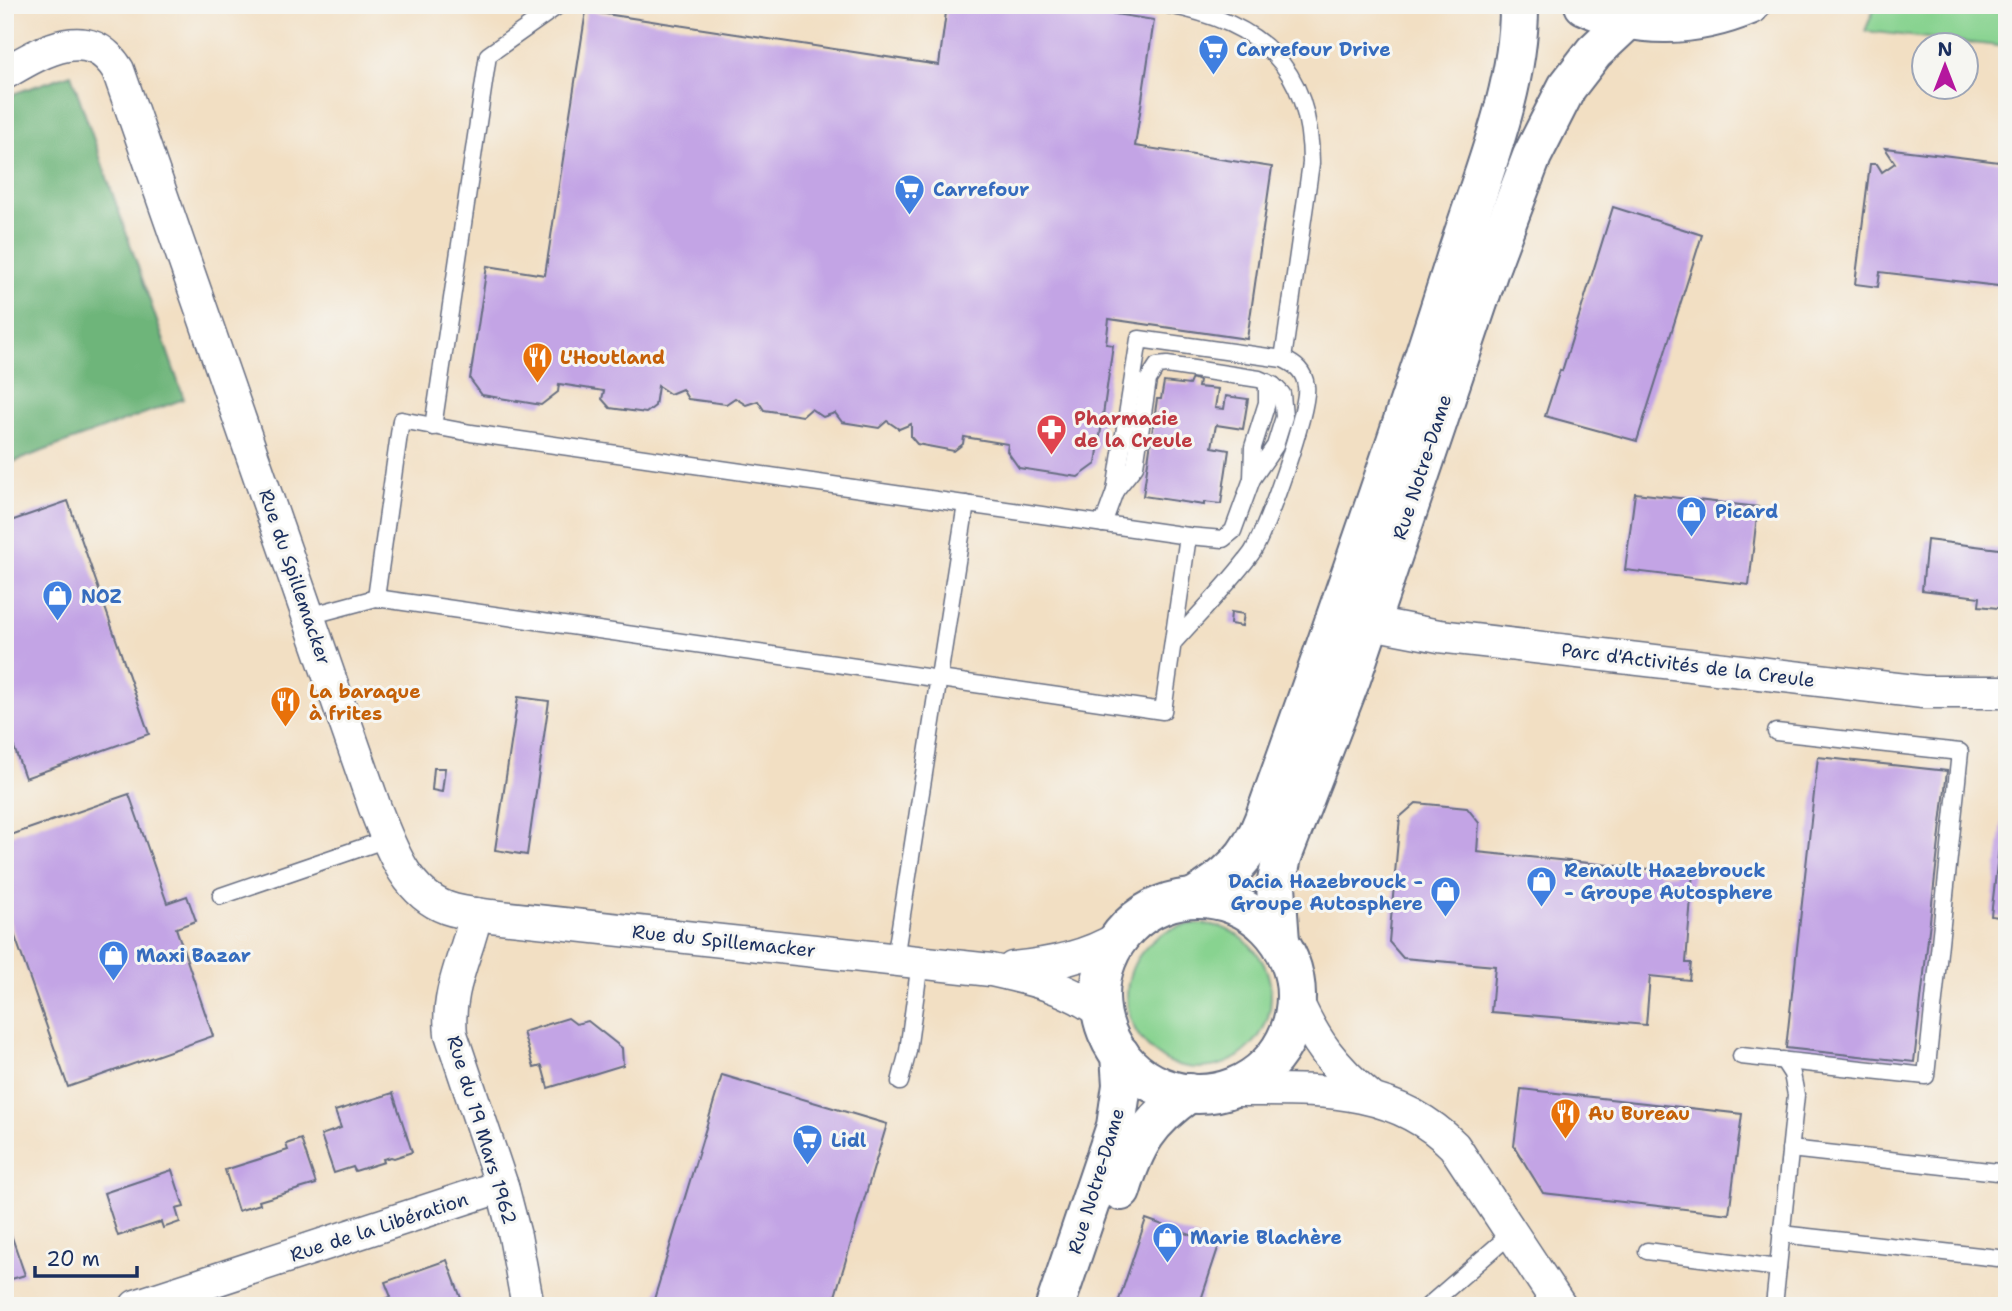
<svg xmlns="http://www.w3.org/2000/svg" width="2012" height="1311" font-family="'Shantell Sans',sans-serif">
	<rect width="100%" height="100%" fill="#f6f6f2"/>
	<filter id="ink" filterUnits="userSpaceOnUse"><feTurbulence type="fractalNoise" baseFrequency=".0143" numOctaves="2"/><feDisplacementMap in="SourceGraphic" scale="14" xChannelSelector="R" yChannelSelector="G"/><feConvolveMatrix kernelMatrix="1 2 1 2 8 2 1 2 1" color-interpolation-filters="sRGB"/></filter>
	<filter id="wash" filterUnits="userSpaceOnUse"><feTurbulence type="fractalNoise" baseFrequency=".00686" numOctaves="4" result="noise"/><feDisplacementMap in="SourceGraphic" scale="28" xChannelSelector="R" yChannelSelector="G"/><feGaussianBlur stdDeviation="1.57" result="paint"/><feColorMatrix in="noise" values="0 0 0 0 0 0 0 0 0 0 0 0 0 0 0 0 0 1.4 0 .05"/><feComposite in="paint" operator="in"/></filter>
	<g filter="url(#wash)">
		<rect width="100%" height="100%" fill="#f2dfc3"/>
		<g fill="#88d390" stroke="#528177" stroke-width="2">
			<path d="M 1876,5 L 2007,5 L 2007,47 L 1865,31 Z"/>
			<circle cx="1199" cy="996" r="72"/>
		</g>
		<path fill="#6eb57a" stroke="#44726c" stroke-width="2" d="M 71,74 L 184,399 L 5,465 L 5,103 L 15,93 Z"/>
		<g id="blocks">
			<g fill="#c3a4e5">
				<path d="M 947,5 L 1057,5 L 1154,20 L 1135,146 L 1272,167 L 1247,339 L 1109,319 L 1106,344 L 1113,345 L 1096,464 L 1078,477 L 1019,468 L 1007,451 L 1008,444 L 964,437 L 963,444 L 954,451 L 917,444 L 911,437 L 911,424 L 899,429 L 887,421 L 879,428 L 842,422 L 835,413 L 823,417 L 811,409 L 803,416 L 764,410 L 758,401 L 746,405 L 735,398 L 726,404 L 688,399 L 682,389 L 670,394 L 658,386 L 655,406 L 646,413 L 610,408 L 602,399 L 604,391 L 559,384 L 558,392 L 541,405 L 482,395 L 470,379 L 487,266 L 545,275 L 586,11 L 939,65 Z"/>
				<path d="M 1885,148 L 2007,163 L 2007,287 L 1880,272 L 1878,287 L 1855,284 L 1870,164 L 1877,164 L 1882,172 L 1895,163 Z"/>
				<path d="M 1613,207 L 1702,235 L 1637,441 L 1545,416 L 1560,370 L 1562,371 Z"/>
				<path d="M 1192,378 L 1199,381 L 1198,387 L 1218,389 L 1215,408 L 1224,409 L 1226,396 L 1248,399 L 1243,429 L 1216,425 L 1212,447 L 1229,450 L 1221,504 L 1204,502 L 1204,505 L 1143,496 L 1157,399 L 1161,399 L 1164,382 L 1189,385 Z"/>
				<path d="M 1635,493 L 1758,507 L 1749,585 L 1625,570 Z"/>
				<path d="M 68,501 L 149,734 L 25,778 L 5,722 L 5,523 Z"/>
				<path d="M 1927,540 L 2007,550 L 2007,609 L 1979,606 L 1980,597 L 1922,590 Z"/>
				<path d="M 1231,612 L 1244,614 L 1242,626 L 1230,624 Z"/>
				<path d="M 518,697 L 549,701 L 527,855 L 495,850 Z"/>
				<path d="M 1818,757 L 1947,771 L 1914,1062 L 1786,1048 Z"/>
				<path d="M 434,768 L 445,768 L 442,792 L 432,790 Z"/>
				<path d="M 129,794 L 167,903 L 187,896 L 196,921 L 176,928 L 213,1036 L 68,1087 L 5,908 L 5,837 Z"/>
				<path d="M 1416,803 L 1467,808 L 1479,823 L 1477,852 L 1659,870 L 1659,874 L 1674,875 L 1674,870 L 1693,871 L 1686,963 L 1691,963 L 1689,980 L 1650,976 L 1646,1025 L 1491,1012 L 1495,966 L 1403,958 L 1389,942 L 1400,817 Z"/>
				<path d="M 2003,813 L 2007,813 L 2007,918 L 1991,916 Z"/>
				<path d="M 568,1018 L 576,1024 L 588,1021 L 622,1048 L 623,1065 L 548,1088 L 542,1066 L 534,1068 L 523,1032 Z"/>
				<path d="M 722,1075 L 887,1124 L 832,1306 L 652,1306 Z"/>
				<path d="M 1521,1089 L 1742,1114 L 1729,1214 L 1543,1193 L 1514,1146 Z"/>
				<path d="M 393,1093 L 412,1152 L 394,1158 L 391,1157 L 383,1159 L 384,1162 L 355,1171 L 353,1167 L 334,1173 L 321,1135 L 341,1128 L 335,1111 Z"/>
				<path d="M 301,1139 L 316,1184 L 259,1201 L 260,1204 L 238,1211 L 225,1170 L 288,1150 L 286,1144 Z"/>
				<path d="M 172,1170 L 184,1207 L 176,1209 L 180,1222 L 163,1228 L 161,1222 L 118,1236 L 104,1193 Z"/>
				<path d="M 5,1217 L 25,1275 L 5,1281 Z"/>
				<path d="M 1146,1219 L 1219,1245 L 1199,1306 L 1117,1306 Z"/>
				<path d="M 447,1260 L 462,1301 L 448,1306 L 374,1306 L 376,1302 L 391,1297 L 385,1282 Z"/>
			</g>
		</g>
	</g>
	<g filter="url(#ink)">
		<use href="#blocks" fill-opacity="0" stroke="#666d81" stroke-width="2"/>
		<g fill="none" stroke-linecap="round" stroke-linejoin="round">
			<defs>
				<g id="service">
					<path d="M 1168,5 C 1259,22 1311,66 1311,163 L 1283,359"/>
					<path d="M 433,427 L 488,55 L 559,5"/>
					<path d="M 1252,479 L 1253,447 L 1267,403 L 1267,382"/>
					<path d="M 1103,524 L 1115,491 L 1139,339 L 1283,359 C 1296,365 1304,371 1306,386 C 1310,407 1265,535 1251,554 C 1228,585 1199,614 1173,643"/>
					<path d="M 376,598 L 401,420 L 471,433 L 1188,536 L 1223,539 L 1233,531 L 1252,479 L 1275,446 L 1284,417 L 1282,394 L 1273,385 L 1259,379 L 1167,365 L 1157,366 L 1148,380 L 1135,466 L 1115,491"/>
					<path d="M 309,616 L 376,598 L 1163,711 L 1188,536"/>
					<path d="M 221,896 L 387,839"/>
					<path d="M 895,959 L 966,504"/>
					<path d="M 1741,1056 L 1926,1076 L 1960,752 L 1776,732"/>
					<path d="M 900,1082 L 908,1051 L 920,962"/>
					<path d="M 1790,1149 L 2007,1173"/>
					<path d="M 1781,1234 L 2007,1259"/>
					<path d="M 1647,1251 L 1778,1268"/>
					<path d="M 1428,1306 L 1512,1233"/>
					<path d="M 1774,1306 L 1796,1095 L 1792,1074 L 1783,1060"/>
				</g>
				<g id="minor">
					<path d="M 5,73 C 41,52 89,22 118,70 L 375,808 C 390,845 405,893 447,908 C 461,913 476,914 491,916 L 991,970 C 1031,979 1068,987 1102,1013"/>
					<path d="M 1371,623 L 1439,636 L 1923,692 L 2007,692"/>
					<path d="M 476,914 C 467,955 446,991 451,1034 L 502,1186 L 515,1236 L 528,1306"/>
					<path d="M 1013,968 C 1052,964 1087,957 1120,937"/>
					<path d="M 1296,999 C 1315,1042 1334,1067 1370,1097"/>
					<path d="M 1225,1090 C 1309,1091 1391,1082 1454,1146 L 1560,1306"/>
					<path d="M 136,1306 L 502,1186"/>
				</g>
				<g id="secondary">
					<path d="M 1193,898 C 1227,878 1250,857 1264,819 C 1331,633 1397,445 1456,257 C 1481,178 1520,88 1519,5"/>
					<circle cx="1198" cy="996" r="98"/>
					<path d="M 1280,941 L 1276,886 L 1282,857 L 1351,679 L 1489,270 L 1532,156 L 1567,87 L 1594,52 L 1628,20"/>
					<path d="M 1121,1191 C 1135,1144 1149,1121 1189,1093"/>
					<path d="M 1055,1306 L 1116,1126 L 1122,1085 L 1120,1054"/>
				</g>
				<path id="trunk" d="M 1584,5 C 1637,30 1696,28 1750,5"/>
			</defs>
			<use href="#service" stroke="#666d81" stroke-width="19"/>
			<use href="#minor" stroke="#666d81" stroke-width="35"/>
			<use href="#secondary" stroke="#666d81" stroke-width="42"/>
			<use href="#trunk" stroke="#666d81" stroke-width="42"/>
			<use href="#service" stroke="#fff" stroke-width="16"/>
			<use href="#minor" stroke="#fff" stroke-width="32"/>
			<use href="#secondary" stroke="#fff" stroke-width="38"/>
			<use href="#trunk" stroke="#fff" stroke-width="38"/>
		</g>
	</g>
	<defs>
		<symbol id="supermarket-pin" viewBox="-11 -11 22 30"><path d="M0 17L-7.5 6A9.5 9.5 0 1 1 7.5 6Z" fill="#3f7fe0" stroke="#f6f6f2"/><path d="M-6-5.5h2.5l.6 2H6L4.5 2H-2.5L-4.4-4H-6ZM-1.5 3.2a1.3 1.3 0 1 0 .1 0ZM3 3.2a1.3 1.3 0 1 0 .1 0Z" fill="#fff"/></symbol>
		<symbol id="restaurant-pin" viewBox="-11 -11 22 30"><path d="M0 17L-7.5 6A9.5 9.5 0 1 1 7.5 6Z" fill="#e8710a" stroke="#f6f6f2"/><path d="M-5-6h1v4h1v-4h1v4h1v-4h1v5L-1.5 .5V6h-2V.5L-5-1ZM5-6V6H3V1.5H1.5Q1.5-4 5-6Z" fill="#fff"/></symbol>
		<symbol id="pharmacy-pin" viewBox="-11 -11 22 30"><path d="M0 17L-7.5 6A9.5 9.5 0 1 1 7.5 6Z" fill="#e0444e" stroke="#f6f6f2"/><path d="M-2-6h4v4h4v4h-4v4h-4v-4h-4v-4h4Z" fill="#fff"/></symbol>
		<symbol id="shop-pin" viewBox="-11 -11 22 30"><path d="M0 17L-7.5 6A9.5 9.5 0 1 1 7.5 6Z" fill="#3f7fe0" stroke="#f6f6f2"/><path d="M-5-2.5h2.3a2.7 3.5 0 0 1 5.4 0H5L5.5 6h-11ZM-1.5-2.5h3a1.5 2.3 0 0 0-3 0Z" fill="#fff"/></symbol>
	</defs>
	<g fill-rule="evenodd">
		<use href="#supermarket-pin" x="1196" y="32" width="35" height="47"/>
		<use href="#supermarket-pin" x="892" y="172" width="35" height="47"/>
		<use href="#restaurant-pin" x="520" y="340" width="35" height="47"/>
		<use href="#pharmacy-pin" x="1034" y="412" width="35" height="47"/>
		<use href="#shop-pin" x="1674" y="494" width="35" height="47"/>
		<use href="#shop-pin" x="40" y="578" width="35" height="47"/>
		<use href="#restaurant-pin" x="268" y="684" width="35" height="47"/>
		<use href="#shop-pin" x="1524" y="864" width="35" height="47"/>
		<use href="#shop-pin" x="1428" y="874" width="35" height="47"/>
		<use href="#shop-pin" x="96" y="938" width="35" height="47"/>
		<use href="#restaurant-pin" x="1548" y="1096" width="35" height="47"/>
		<use href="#supermarket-pin" x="790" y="1122" width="35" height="47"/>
		<use href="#shop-pin" x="1150" y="1220" width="35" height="47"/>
	</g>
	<g text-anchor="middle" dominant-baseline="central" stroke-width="6" stroke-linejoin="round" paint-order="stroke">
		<g font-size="19" font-weight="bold" fill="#366cbe" stroke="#f6f6f2" text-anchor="start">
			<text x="1236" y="49">Carrefour Drive</text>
			<text x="933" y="189">Carrefour</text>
			<text x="1715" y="511">Picard</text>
			<text x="81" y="596">NOZ</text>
			<text x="1564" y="870">Renault Hazebrouck<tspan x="1564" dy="22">- Groupe Autosphere</tspan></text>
			<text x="1423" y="881" text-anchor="end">Dacia Hazebrouck -<tspan x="1423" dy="22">Groupe Autosphere</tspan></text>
			<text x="136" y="955">Maxi Bazar</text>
			<text x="831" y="1140">Lidl</text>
			<text x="1190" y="1237">Marie Blachère</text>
		</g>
		<g font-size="19" font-weight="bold" fill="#c56008" stroke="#f6f6f2" text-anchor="start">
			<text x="560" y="357">L'Houtland</text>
			<text x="309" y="691">La baraque<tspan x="309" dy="22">à frites</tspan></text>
			<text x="1588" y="1113">Au Bureau</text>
		</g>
		<g font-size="19" font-weight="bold" fill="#be3a42" stroke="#f6f6f2" text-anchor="start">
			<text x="1074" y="418">Pharmacie<tspan x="1074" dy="22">de la Creule</tspan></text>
		</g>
		<g font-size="19" fill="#1b2f5e" stroke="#f6f6f2">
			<text transform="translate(1422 467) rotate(-72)">Rue Notre-Dame</text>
			<text transform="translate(295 577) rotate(71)">Rue du Spillemacker</text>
			<text transform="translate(1688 665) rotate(7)">Parc d'Activités de la Creule</text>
			<text transform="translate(724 941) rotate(6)">Rue du Spillemacker</text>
			<text transform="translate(482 1130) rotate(73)">Rue du 19 Mars 1962</text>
			<text transform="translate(1096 1181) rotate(-73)">Rue Notre-Dame</text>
			<text transform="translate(379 1227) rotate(-18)">Rue de la Libération</text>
		</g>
	</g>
	<rect width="2012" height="1311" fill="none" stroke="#f6f6f2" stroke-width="28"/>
	<g transform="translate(1945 66)"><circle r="33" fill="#f6f6f2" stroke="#9ea6b7" stroke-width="2"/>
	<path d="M0-5L12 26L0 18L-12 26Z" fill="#b5179e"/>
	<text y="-10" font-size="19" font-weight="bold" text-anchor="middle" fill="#1b2f5e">N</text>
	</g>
	<path d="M35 1266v10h102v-10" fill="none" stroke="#1b2f5e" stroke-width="3.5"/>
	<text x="46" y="1266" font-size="21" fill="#1b2f5e" stroke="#f6f6f2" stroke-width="5" paint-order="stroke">20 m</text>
</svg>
